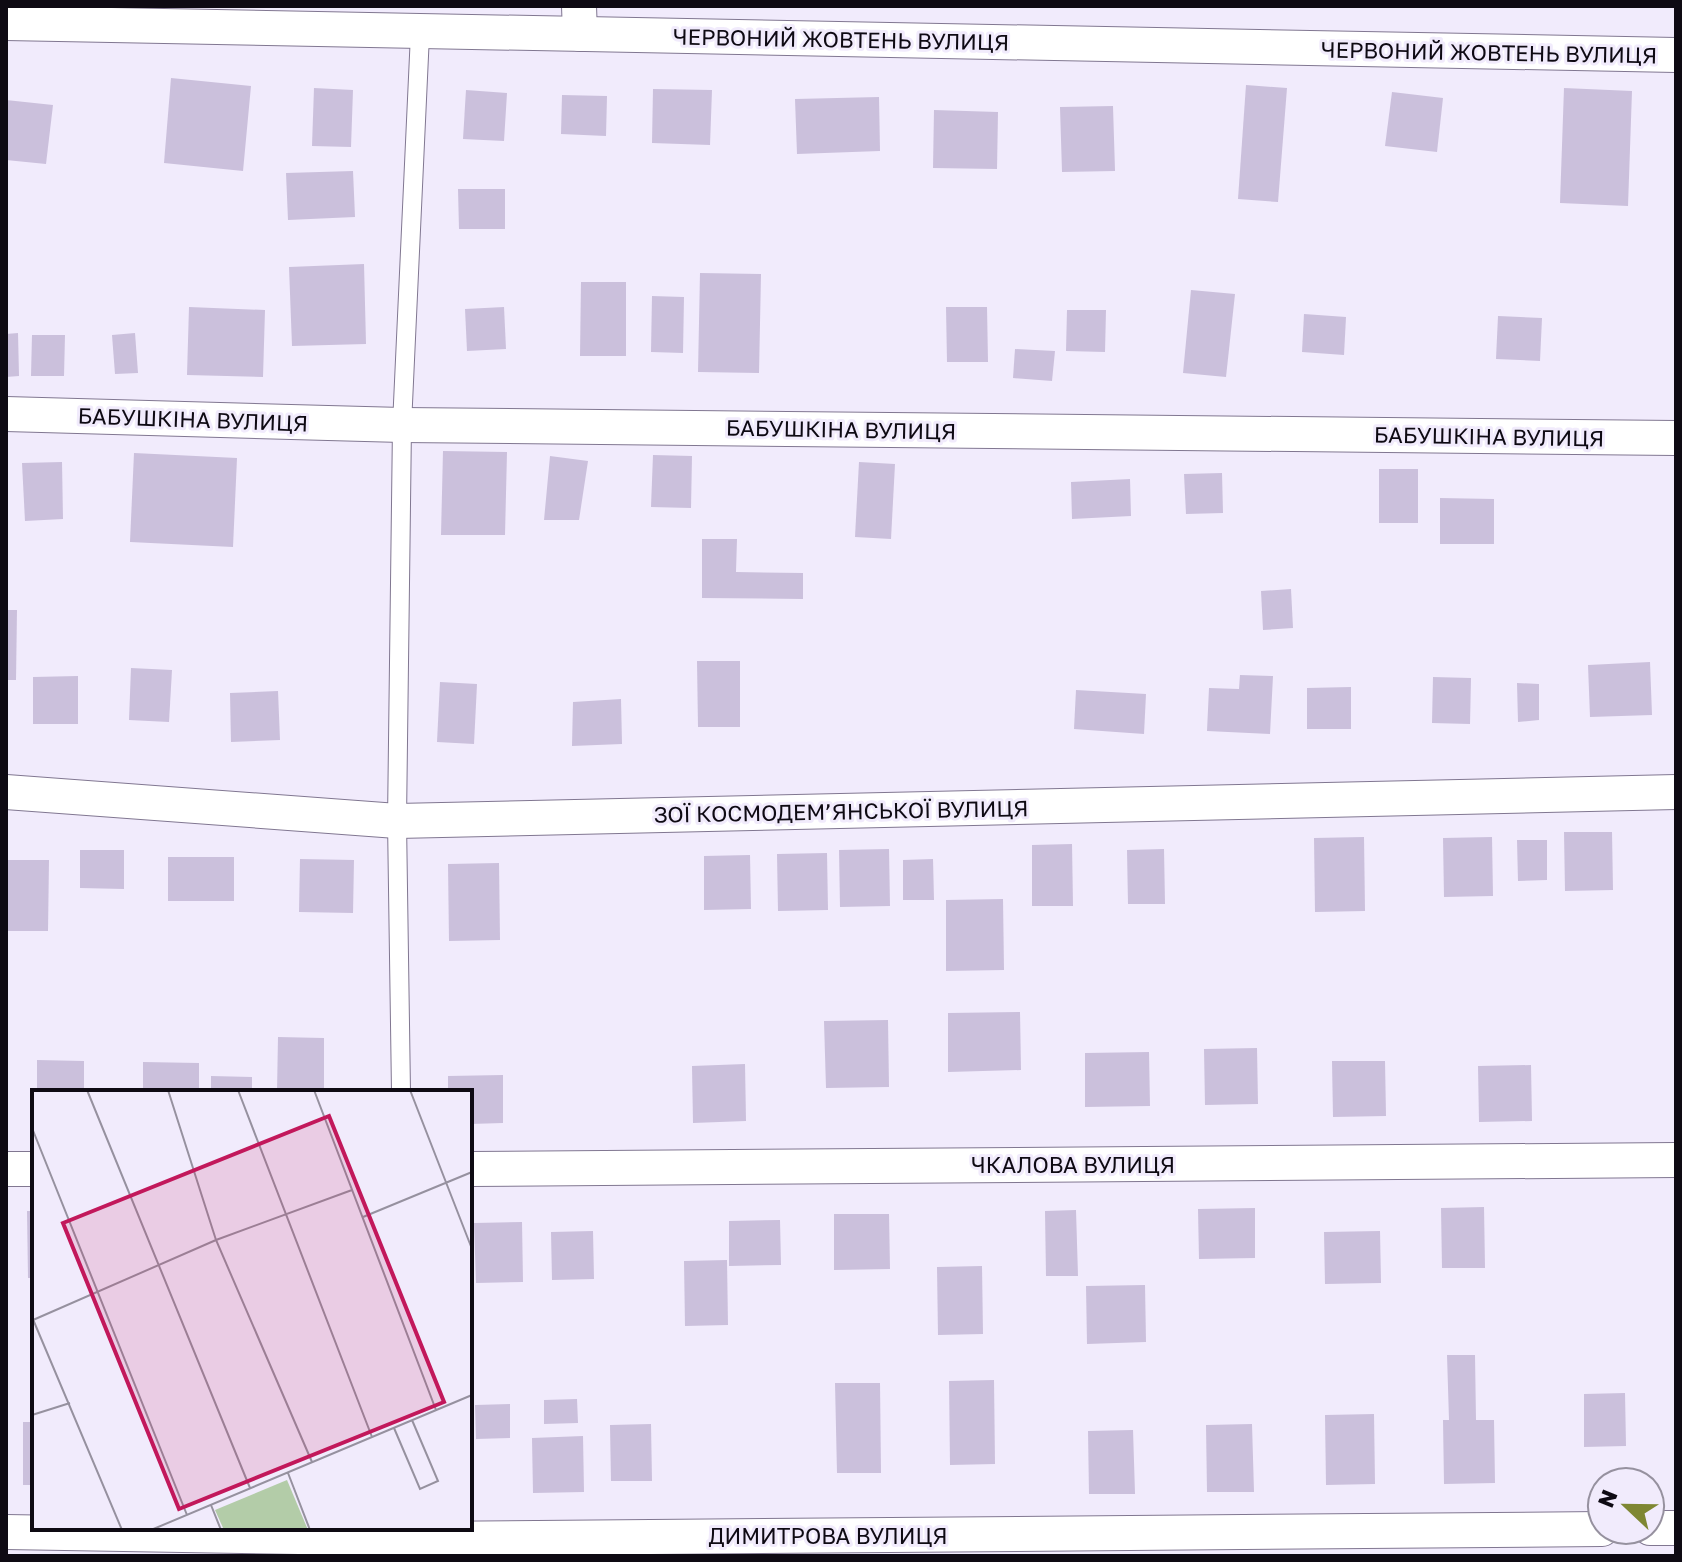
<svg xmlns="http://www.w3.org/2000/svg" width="1682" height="1562" font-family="'Golos Text',sans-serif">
	<rect width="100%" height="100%" fill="#f1ebfc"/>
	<g fill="#cbc0dc">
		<path d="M 171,78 L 251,86 L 243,171 L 164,163 Z"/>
		<path d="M 1246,85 L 1287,88 L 1278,202 L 1238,199 Z"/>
		<path d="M 314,88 L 353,90 L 351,147 L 312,146 Z"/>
		<path d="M 1564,88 L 1632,91 L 1628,206 L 1560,203 Z"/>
		<path d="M 653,89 L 712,90 L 710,145 L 652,143 Z"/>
		<path d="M 466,90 L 507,93 L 504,141 L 463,139 Z"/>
		<path d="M 1392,92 L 1443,98 L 1437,152 L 1385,146 Z"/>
		<path d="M 562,95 L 607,96 L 606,136 L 561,134 Z"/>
		<path d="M 879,97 L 880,151 L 797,154 L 795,99 Z"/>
		<path d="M 6,100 L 53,105 L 46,164 L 6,160 Z"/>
		<path d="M 1113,106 L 1115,171 L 1062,172 L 1060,107 Z"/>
		<path d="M 934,110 L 998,112 L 997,169 L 933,168 Z"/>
		<path d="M 353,171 L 355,217 L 288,220 L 286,173 Z"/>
		<path d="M 458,189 L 505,189 L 505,229 L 459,229 Z"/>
		<path d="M 364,264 L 366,344 L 292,346 L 289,267 Z"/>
		<path d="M 700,273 L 761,274 L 759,373 L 698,372 Z"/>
		<path d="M 581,282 L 626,282 L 626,356 L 580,356 Z"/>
		<path d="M 1191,290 L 1235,294 L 1226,377 L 1183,373 Z"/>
		<path d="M 652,296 L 684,297 L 683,353 L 651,352 Z"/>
		<path d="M 189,307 L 265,310 L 263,377 L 187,375 Z"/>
		<path d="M 504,307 L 506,349 L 467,351 L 465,309 Z"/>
		<path d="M 946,307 L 987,307 L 988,362 L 947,362 Z"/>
		<path d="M 1067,310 L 1106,310 L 1105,352 L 1066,351 Z"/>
		<path d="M 1304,314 L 1346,317 L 1344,355 L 1302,352 Z"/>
		<path d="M 1498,316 L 1542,318 L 1540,361 L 1496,359 Z"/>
		<path d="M 18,333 L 19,376 L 6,377 L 6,334 Z"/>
		<path d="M 135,333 L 138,373 L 115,374 L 112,335 Z"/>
		<path d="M 32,335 L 65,335 L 64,376 L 31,376 Z"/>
		<path d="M 1015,349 L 1055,351 L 1052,381 L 1013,378 Z"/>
		<path d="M 443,451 L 507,452 L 505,535 L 441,535 Z"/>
		<path d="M 134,453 L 237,458 L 233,547 L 130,542 Z"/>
		<path d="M 653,455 L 692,456 L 691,508 L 651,507 Z"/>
		<path d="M 550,456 L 588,461 L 579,520 L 544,520 Z"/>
		<path d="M 62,462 L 63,519 L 25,521 L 22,463 Z"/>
		<path d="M 859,462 L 895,464 L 891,539 L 855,537 Z"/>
		<rect x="1379" y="469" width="39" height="54"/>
		<path d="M 1222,473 L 1223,513 L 1186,514 L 1184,474 Z"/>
		<path d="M 1130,479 L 1131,516 L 1072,519 L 1071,482 Z"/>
		<path d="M 1440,498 L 1494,499 L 1494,544 L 1440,544 Z"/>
		<path d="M 702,539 L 737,539 L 736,572 L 803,573 L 803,599 L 702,598 Z"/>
		<path d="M 1291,589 L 1293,628 L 1263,630 L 1261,591 Z"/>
		<path d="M 6,610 L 17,610 L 16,680 L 6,680 Z"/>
		<path d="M 697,661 L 740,661 L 740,727 L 698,727 Z"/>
		<path d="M 1650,662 L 1652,715 L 1590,717 L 1588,665 Z"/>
		<path d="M 131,668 L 172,670 L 169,722 L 129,720 Z"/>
		<path d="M 1240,675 L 1273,676 L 1270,734 L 1207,731 L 1209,688 L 1239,689 Z"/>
		<path d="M 78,676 L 78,724 L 33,724 L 33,677 Z"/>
		<path d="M 1433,677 L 1471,678 L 1470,724 L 1432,723 Z"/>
		<path d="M 440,682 L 477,684 L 474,744 L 437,742 Z"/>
		<path d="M 1517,683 L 1539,684 L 1539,720 L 1518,722 Z"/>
		<path d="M 1351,687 L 1351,729 L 1307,729 L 1307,688 Z"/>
		<path d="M 1076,690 L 1146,694 L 1144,734 L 1074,729 Z"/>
		<path d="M 278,691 L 280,740 L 231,742 L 230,693 Z"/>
		<path d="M 621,699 L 622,744 L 572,746 L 573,702 Z"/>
		<path d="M 1564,832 L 1612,832 L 1613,890 L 1565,891 Z"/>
		<path d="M 1364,837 L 1365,911 L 1315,912 L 1314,838 Z"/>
		<path d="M 1492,837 L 1493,896 L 1444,897 L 1443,838 Z"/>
		<path d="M 1517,840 L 1547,840 L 1547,880 L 1518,881 Z"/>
		<path d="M 1072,844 L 1073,906 L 1032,906 L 1032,845 Z"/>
		<path d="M 889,849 L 890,906 L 840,907 L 839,850 Z"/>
		<path d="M 1164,849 L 1165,904 L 1128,904 L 1127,850 Z"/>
		<path d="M 80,850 L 124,850 L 124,889 L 80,888 Z"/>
		<path d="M 827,853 L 828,910 L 778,911 L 777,854 Z"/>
		<path d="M 750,855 L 751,909 L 704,910 L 704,856 Z"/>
		<rect x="168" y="857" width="66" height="44"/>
		<path d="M 300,859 L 354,860 L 353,913 L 299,912 Z"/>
		<path d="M 933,859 L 934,900 L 903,900 L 903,860 Z"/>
		<path d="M 6,860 L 49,860 L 48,931 L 6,931 Z"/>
		<path d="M 499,863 L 500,940 L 449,941 L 448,864 Z"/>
		<path d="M 1003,899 L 1004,970 L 946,971 L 946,900 Z"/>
		<path d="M 1020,1012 L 1021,1070 L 948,1072 L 948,1013 Z"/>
		<path d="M 888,1020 L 889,1087 L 826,1088 L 824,1021 Z"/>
		<path d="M 278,1037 L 324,1038 L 324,1092 L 277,1092 Z"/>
		<path d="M 1257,1048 L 1258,1104 L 1205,1105 L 1204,1049 Z"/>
		<path d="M 1149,1052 L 1150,1106 L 1085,1107 L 1085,1053 Z"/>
		<path d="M 37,1060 L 84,1061 L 84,1092 L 37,1092 Z"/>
		<path d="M 1332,1061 L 1385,1061 L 1386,1116 L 1333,1117 Z"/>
		<path d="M 143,1062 L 199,1063 L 199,1092 L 143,1092 Z"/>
		<path d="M 745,1064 L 746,1121 L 693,1123 L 692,1066 Z"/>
		<path d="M 1531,1065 L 1532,1121 L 1479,1122 L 1478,1066 Z"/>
		<path d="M 503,1075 L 503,1123 L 470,1124 L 470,1092 L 448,1092 L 448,1076 Z"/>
		<path d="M 211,1076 L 252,1077 L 252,1092 L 211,1092 Z"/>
		<path d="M 1484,1207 L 1485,1268 L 1442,1268 L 1441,1208 Z"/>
		<path d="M 1255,1208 L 1255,1258 L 1199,1259 L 1198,1209 Z"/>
		<path d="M 1076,1210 L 1078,1276 L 1046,1276 L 1045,1211 Z"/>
		<path d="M 27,1211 L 34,1211 L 34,1278 L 28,1278 Z"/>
		<path d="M 834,1214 L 889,1214 L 890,1269 L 834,1270 Z"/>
		<path d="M 780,1220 L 781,1265 L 729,1266 L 729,1221 Z"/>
		<path d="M 522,1222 L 523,1282 L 476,1283 L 474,1223 Z"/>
		<path d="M 593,1231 L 594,1279 L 552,1280 L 551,1232 Z"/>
		<path d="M 1380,1231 L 1381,1283 L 1325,1284 L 1324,1232 Z"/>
		<path d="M 727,1260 L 728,1325 L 685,1326 L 684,1261 Z"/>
		<path d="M 982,1266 L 983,1334 L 938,1335 L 937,1267 Z"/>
		<path d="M 1145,1285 L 1146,1342 L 1087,1344 L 1086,1286 Z"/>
		<path d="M 1447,1355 L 1475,1355 L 1476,1420 L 1494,1420 L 1495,1483 L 1444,1484 L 1443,1420 L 1449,1420 Z"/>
		<path d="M 994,1380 L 995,1464 L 950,1465 L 949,1381 Z"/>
		<path d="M 835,1383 L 880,1383 L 881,1473 L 837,1473 Z"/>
		<path d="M 1625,1393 L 1626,1446 L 1584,1447 L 1584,1394 Z"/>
		<path d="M 577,1399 L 578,1423 L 544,1424 L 544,1400 Z"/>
		<path d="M 510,1404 L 510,1438 L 476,1439 L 475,1405 Z"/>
		<path d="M 1374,1414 L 1375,1484 L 1326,1485 L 1325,1415 Z"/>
		<rect x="23" y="1422" width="11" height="63"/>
		<path d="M 651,1424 L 652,1481 L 611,1481 L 610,1425 Z"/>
		<path d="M 1252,1424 L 1254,1492 L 1207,1492 L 1206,1425 Z"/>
		<path d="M 1133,1430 L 1135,1494 L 1089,1494 L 1088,1431 Z"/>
		<path d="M 583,1436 L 584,1492 L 533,1493 L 532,1438 Z"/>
	</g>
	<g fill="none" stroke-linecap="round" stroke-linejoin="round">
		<defs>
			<path id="service" d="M 401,1092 L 397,821 L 402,425 L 420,34"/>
			<g id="minor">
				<path d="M 579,6 L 580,34"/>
				<path d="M 6,23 L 1676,55"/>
				<path d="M 6,414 L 402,425 L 1676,438"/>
				<path d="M 6,792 L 397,821 L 1676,792"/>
				<path d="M 6,1169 L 34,1169"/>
				<path d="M 470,1169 L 1676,1160"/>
				<path d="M 1650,1528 L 1676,1528"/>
				<path d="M 6,1532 L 420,1539 L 1602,1529"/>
			</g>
		</defs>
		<use href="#service" stroke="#817791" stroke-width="20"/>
		<use href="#minor" stroke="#817791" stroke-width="36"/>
		<use href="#service" stroke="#fff" stroke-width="18"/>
		<use href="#minor" stroke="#fff" stroke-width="34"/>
	</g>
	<g text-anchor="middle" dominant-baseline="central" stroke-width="6" stroke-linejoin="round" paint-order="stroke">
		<g font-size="22" fill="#0e0a13" stroke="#f1ebfc">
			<text transform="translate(841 39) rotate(1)">ЧЕРВОНИЙ ЖОВТЕНЬ ВУЛИЦЯ</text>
			<text transform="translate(1489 52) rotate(1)">ЧЕРВОНИЙ ЖОВТЕНЬ ВУЛИЦЯ</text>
			<text transform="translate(193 419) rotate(2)">БАБУШКІНА ВУЛИЦЯ</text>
			<text transform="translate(841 429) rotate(1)">БАБУШКІНА ВУЛИЦЯ</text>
			<text transform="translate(1489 436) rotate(1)">БАБУШКІНА ВУЛИЦЯ</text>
			<text transform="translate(841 811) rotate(-1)">ЗОЇ КОСМОДЕМ’ЯНСЬКОЇ ВУЛИЦЯ</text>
			<text x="1073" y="1164">ЧКАЛОВА ВУЛИЦЯ</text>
			<text x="828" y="1535">ДИМИТРОВА ВУЛИЦЯ</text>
		</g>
	</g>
	<g transform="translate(32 1090)">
		<rect width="440" height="440" fill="#f1ebfc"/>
		<path d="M 255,390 L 276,440 L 192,440 L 183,420 Z" fill="#b3cca8"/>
		<path fill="none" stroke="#96919f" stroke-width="2" d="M 55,0 L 218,398M 136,0 L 184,150 L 280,372M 206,0 L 340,347M 282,0 L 404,320M 378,0 L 440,159M 0,38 L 155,425M 331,127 L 440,82M 0,227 L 90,440M 1,230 L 184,150 L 320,100M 0,325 L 38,313M 362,338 L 388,399 L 406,391 L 380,330M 256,383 L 278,440M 179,415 L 189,440M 119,440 L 440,305"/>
		<path fill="#c2185b" fill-opacity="0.15" stroke="#c2185b" stroke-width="4" d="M 297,26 L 412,312 L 147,419 L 31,133 Z"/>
		<rect width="440" height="440" fill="none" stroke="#0e0a13" stroke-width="4"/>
	</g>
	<rect width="1682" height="1562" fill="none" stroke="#0e0a13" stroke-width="16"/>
	<g transform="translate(1626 1506) rotate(292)"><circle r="38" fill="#f1ebfc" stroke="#96919f" stroke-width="2"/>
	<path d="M0-6L14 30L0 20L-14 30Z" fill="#7f8733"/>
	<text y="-12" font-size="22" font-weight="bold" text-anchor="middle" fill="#0e0a13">N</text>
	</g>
</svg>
